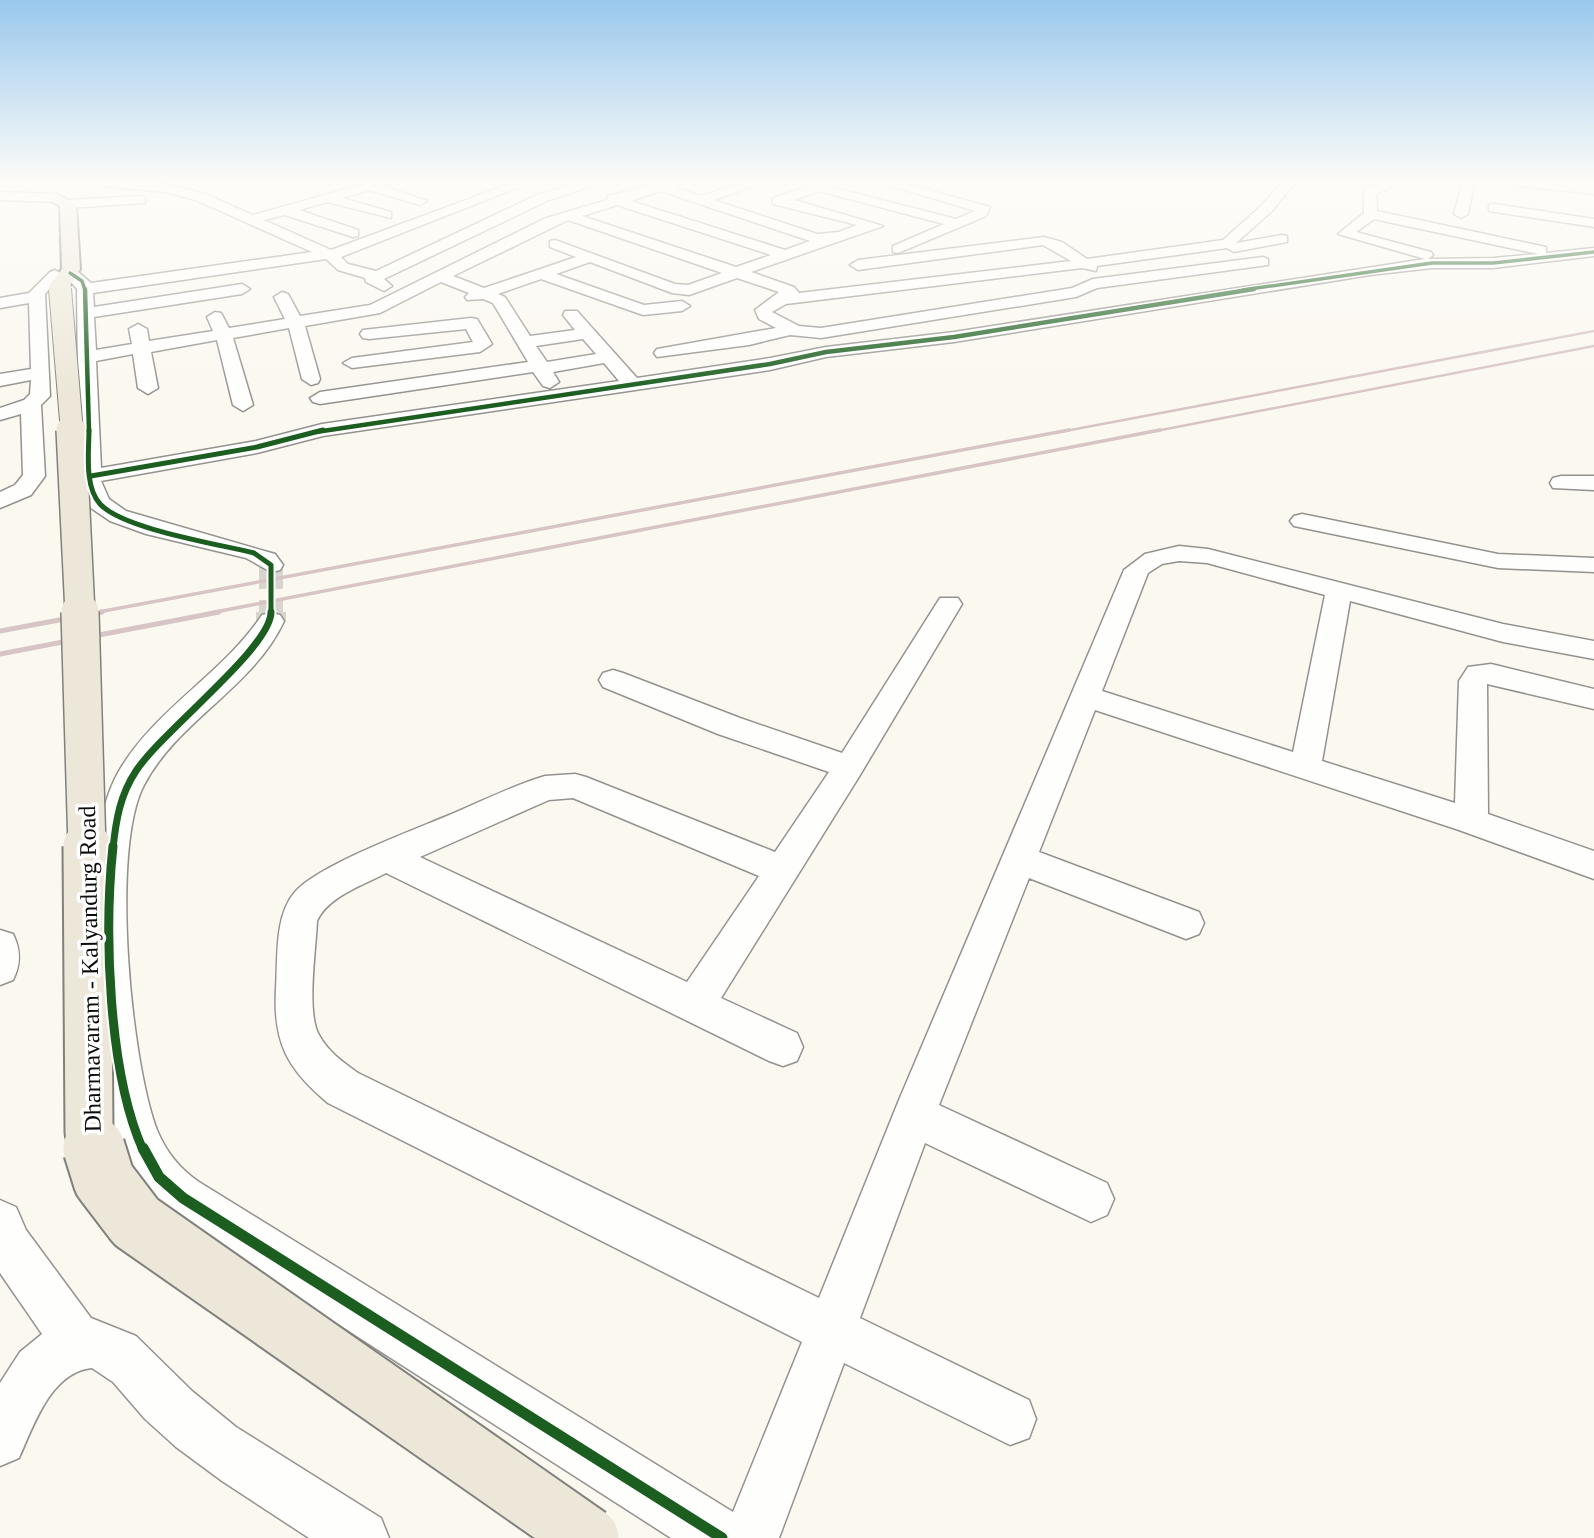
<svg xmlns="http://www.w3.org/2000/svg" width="1594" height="1538" font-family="Georgia,serif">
	<rect width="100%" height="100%" fill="#fbf8f0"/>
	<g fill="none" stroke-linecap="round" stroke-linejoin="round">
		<path stroke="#d7d5ce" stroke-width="24" stroke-dasharray="24 11" stroke-linecap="butt" d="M 271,565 L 271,613"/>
		<path stroke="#d7d5ce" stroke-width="30" stroke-dasharray="30 15" stroke-linecap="butt" d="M 271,612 L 271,621"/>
		<defs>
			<g id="street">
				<path d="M 99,180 L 166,184 L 206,194 L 253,215 L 378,180 L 397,180 L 383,186 L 427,201 L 420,205 L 369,190 L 342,198 L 391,212 L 391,218 L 327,202 L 299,210 L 358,230 L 358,236 L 353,237 L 285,215 L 264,220 L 331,250 L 520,180 L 537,180 L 341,257 L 348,264 L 376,271 L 539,194 L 590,180 L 610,180 L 549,200 L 384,279 L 392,286 L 384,291 L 366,282 L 365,278 L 338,270 L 326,259 L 93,293 L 94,307 L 242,284 L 250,289 L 242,294 L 94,317 L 96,350 L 132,344 L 129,329 L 138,324 L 147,329 L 149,341 L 213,331 L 207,317 L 215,312 L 221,313 L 229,328 L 285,319 L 274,297 L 282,292 L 288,294 L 300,316 L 370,305 L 546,218 L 607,200 L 608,196 L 671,180 L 690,180 L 674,187 L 701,196 L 751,180 L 770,180 L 714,200 L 817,234 L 839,232 L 857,225 L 773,204 L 773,198 L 826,180 L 844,180 L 831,187 L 956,219 L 975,211 L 872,180 L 892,180 L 990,207 L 986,216 L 898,253 L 893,252 L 893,246 L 944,224 L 819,191 L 794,200 L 883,226 L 751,272 L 794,287 L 799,293 L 1071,261 L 1043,245 L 858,270 L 850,265 L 858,260 L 1044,237 L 1062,242 L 1087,259 L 1223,240 L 1262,205 L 1284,180 L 1297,180 L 1272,211 L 1236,243 L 1282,235 L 1287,236 L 1287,242 L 1234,252 L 1227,248 L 1097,266 L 1096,271 L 1082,268 L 786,304 L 772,312 L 799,326 L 821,328 L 1072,288 L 1093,279 L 1263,257 L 1268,259 L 1268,265 L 1097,288 L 1076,297 L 821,338 L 790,335 L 749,345 L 657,357 L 654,353 L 657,349 L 663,348 L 776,328 L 759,319 L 755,310 L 779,292 L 737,278 L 689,295 L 672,293 L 590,262 L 556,274 L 644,305 L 682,301 L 690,306 L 682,311 L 643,315 L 541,279 L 498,294 L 505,297 L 530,336 L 575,330 L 563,315 L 565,311 L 577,311 L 637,378 L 770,358 L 826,347 L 954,332 L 1425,259 L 1338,234 L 1364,213 L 1364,189 L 1388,180 L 1405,180 L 1376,194 L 1377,211 L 1541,246 L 1546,247 L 1546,253 L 1594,248 L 1594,256 L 1493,268 L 1432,268 L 1370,275 L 954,342 L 826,357 L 770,370 L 323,436 L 257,453 L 101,481 L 109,499 L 126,511 L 275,554 L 283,565 L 280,570 L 271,572 L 246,558 L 146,534 L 110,521 L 91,508 L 79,480 L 77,289 L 64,274 L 67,271 L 77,271 L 91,283 L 312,252 L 196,200 L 166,192 L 104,186 L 100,185 ZM 661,191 L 810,241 L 785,250 L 631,201 ZM 617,205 L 771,255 L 736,267 L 582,216 ZM 1374,219 L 1538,254 L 1493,258 L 1428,259 L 1433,255 L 1431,252 L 1356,232 ZM 568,220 L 722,273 L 688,285 L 675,284 L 555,240 L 550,241 L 550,247 L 576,257 L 484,288 L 453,276 ZM 441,282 L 469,293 L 465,297 L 467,300 L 483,299 L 493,303 L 528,362 L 320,392 L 310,398 L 313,402 L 320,404 L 533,372 L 543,386 L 550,388 L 559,382 L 553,372 L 604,363 L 619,381 L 322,424 L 256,441 L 101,468 L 96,361 L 133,354 L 138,388 L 148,394 L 158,388 L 151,352 L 217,340 L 233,405 L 243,411 L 253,405 L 233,338 L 289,328 L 302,379 L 311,385 L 318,383 L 320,379 L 305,326 L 380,313 ZM 583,339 L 596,354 L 547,362 L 536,346 Z"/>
				<path d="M 1463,180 L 1475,180 L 1468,214 L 1461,218 L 1454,214 Z"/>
				<path d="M 1498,180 L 1537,180 L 1594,186 L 1594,194 L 1504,184 Z"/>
				<path d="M 0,192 L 57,194 L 63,198 L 57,202 L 0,200 Z"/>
				<path d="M 140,196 L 145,197 L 145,203 L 68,208 L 61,204 L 68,200 Z"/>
				<path d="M 1494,204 L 1594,219 L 1594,227 L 1489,211 L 1489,205 Z"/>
				<path d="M 55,270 L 63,275 L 45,294 L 50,396 L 41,405 L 45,476 L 31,495 L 0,508 L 0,492 L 15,485 L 23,475 L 21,414 L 0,420 L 0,408 L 24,400 L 30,394 L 31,380 L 0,386 L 0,374 L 31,369 L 29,303 L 0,308 L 0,298 L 29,293 L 50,272 Z"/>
				<path d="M 471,318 L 477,319 L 492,344 L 480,352 L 352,368 L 343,363 L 352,358 L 473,342 L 466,329 L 369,339 L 363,338 L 360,334 L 363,330 Z"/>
				<path d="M 1561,476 L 1594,476 L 1594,490 L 1553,488 L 1550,483 L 1553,478 Z"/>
				<path d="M 1302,514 L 1498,554 L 1594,558 L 1594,572 L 1498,568 L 1294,526 L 1290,521 L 1294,516 Z"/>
				<path d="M 1179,546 L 1208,549 L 1503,624 L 1594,641 L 1594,659 L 1503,642 L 1350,601 L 1322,761 L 1455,803 L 1459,681 L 1468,667 L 1491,664 L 1594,689 L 1594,709 L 1487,684 L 1488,814 L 1594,851 L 1594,879 L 1459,830 L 1095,710 L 1039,852 L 1199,912 L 1204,923 L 1199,934 L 1186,939 L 1029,878 L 939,1105 L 1107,1183 L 1114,1199 L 1107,1215 L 1091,1222 L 925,1143 L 860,1318 L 1029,1400 L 1036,1419 L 1029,1438 L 1010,1445 L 844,1363 L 779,1538 L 671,1538 L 190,1229 C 173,1217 152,1207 141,1189 C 87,1108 70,855 119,771 C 155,709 223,674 262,615 L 271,613 L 280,615 L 284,621 C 253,688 178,720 144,785 C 110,849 131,1062 157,1130 C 166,1152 180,1169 199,1182 L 733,1512 L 802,1342 L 328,1103 C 287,1069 273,1042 276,989 C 278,959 274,916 295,892 C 319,865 411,831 447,816 C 479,803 511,786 545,776 L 575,774 L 586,777 L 775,852 L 829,772 L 718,734 L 603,687 L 599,680 L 603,673 L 613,670 L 623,673 L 740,718 L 842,753 L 940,598 L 958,598 L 962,604 L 860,775 L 721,998 L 797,1033 L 803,1047 L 797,1061 L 783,1066 L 769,1061 L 386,873 C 364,885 328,896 317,921 C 316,948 306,1013 319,1035 C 328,1052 343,1062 358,1073 L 819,1298 L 899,1100 L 1124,570 L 1145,554 ZM 1179,561 L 1207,563 L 1325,595 L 1293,752 L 1102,691 L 1148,573 L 1162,564 ZM 573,798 L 759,876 L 687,982 L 420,857 L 549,800 Z"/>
				<path d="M 0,930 L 13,934 C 21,950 21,964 13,980 L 0,985 Z"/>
				<path d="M 0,1200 L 16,1207 L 26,1230 L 91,1318 L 136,1336 L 192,1391 L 236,1427 L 381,1518 L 389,1538 L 309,1538 L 222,1481 L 176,1447 L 145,1419 L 113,1382 L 92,1368 C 51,1372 34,1425 19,1458 L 0,1466 L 0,1383 L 20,1352 L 42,1334 L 0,1273 Z"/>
			</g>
			<path id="primary" d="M 58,195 L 76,204 L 80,269 L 67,290 L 60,292 L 50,286 L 62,269 L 60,206 L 50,200 Z"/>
		</defs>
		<use href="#street" stroke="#94928f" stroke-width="3"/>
		<use href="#primary" stroke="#81807c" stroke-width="4"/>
		<use href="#street" fill="#fefefd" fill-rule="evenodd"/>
		<use href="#primary" fill="#ece7d8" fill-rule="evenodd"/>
		<g stroke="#d7c4c5" stroke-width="2.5">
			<path d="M 1060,432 L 1594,331"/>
			<path d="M 1151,432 L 1594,346"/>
		</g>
		<g stroke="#d7c4c5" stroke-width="3.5">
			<path d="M 93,613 L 1069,430"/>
			<path d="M 210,613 L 1160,430"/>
		</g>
		<g stroke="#d7c4c5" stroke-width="5">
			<path d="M 0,631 L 102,612"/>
			<path d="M 0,654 L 219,612"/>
		</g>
		<defs>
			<path id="primary-bridge-far5" d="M 60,286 L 60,290"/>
			<path id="primary-bridge-far4" d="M 60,289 L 72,432"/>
			<path id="primary-bridge-far3" d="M 71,430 L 80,613"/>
			<path id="primary-bridge-far2" d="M 80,612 L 87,848"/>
			<path id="primary-bridge-far1" d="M 87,846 L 89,1132 L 95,1150"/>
			<path id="primary-bridge" d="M 94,1148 L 104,1180 L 136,1222 L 588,1538"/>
		</defs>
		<use href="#primary-bridge-far5" stroke="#81807c" stroke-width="19" stroke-linecap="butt"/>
		<use href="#primary-bridge-far4" stroke="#81807c" stroke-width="24" stroke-linecap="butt"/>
		<use href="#primary-bridge-far3" stroke="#81807c" stroke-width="32" stroke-linecap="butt"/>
		<use href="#primary-bridge-far2" stroke="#81807c" stroke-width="40" stroke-linecap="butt"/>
		<use href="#primary-bridge-far1" stroke="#81807c" stroke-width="51" stroke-linecap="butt"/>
		<use href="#primary-bridge" stroke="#81807c" stroke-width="65" stroke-linecap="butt"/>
		<use href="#primary-bridge-far5" stroke="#ece7d8" stroke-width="18"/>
		<use href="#primary-bridge-far4" stroke="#ece7d8" stroke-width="22"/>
		<use href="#primary-bridge-far3" stroke="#ece7d8" stroke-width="29"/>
		<use href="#primary-bridge-far2" stroke="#ece7d8" stroke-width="37"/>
		<use href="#primary-bridge-far1" stroke="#ece7d8" stroke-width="47"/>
		<use href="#primary-bridge" stroke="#ece7d8" stroke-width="61"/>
		<defs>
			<g id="cycleway-far5">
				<path d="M 70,273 L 82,281 L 85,290"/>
				<path d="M 1243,290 L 1432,263 L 1493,263 L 1594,252"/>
			</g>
			<g id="cycleway-far4">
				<path d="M 85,289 L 89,432"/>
				<path d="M 316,432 L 770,364 L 826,352 L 954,337 L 1254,289"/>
			</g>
			<g id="cycleway-far3">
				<path d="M 89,430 C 89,451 84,486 100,504 C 123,529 218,544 254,553 L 271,565 L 271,613"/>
				<path d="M 91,476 L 257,447 L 323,430"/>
			</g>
			<path id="cycleway-far2" d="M 113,848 C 116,820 120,795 136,771 C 162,731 271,648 271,612"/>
			<path id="cycleway-far1" d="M 113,846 C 104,931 108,1072 143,1150"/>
			<path id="cycleway" d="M 143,1148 L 159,1177 L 183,1198 L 722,1538"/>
		</defs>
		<use href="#cycleway-far5" stroke="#fff" stroke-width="5"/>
		<use href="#cycleway-far4" stroke="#fff" stroke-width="7"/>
		<use href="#cycleway-far3" stroke="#fff" stroke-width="9"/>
		<use href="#cycleway-far2" stroke="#fff" stroke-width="11"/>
		<use href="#cycleway-far1" stroke="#fff" stroke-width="13"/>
		<use href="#cycleway" stroke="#fff" stroke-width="16"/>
		<use href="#cycleway-far5" stroke="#1b5e20" stroke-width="3.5"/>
		<use href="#cycleway-far4" stroke="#1b5e20" stroke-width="4.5"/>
		<use href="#cycleway-far3" stroke="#1b5e20" stroke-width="5"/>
		<use href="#cycleway-far2" stroke="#1b5e20" stroke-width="7"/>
		<use href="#cycleway-far1" stroke="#1b5e20" stroke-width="9"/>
		<use href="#cycleway" stroke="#1b5e20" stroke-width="11"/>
	</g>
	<linearGradient id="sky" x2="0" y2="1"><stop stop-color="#9ac8ed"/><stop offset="0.46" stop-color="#fdfcf8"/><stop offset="1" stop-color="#fdfcf8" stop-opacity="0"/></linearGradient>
	<rect width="1594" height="395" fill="url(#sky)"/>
	<g text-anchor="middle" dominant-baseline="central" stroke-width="7" stroke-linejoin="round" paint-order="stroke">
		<g font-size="24" fill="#0c0c0c" stroke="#fff">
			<text transform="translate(90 969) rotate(-91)">Dharmavaram - Kalyandurg Road</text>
		</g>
	</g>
</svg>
